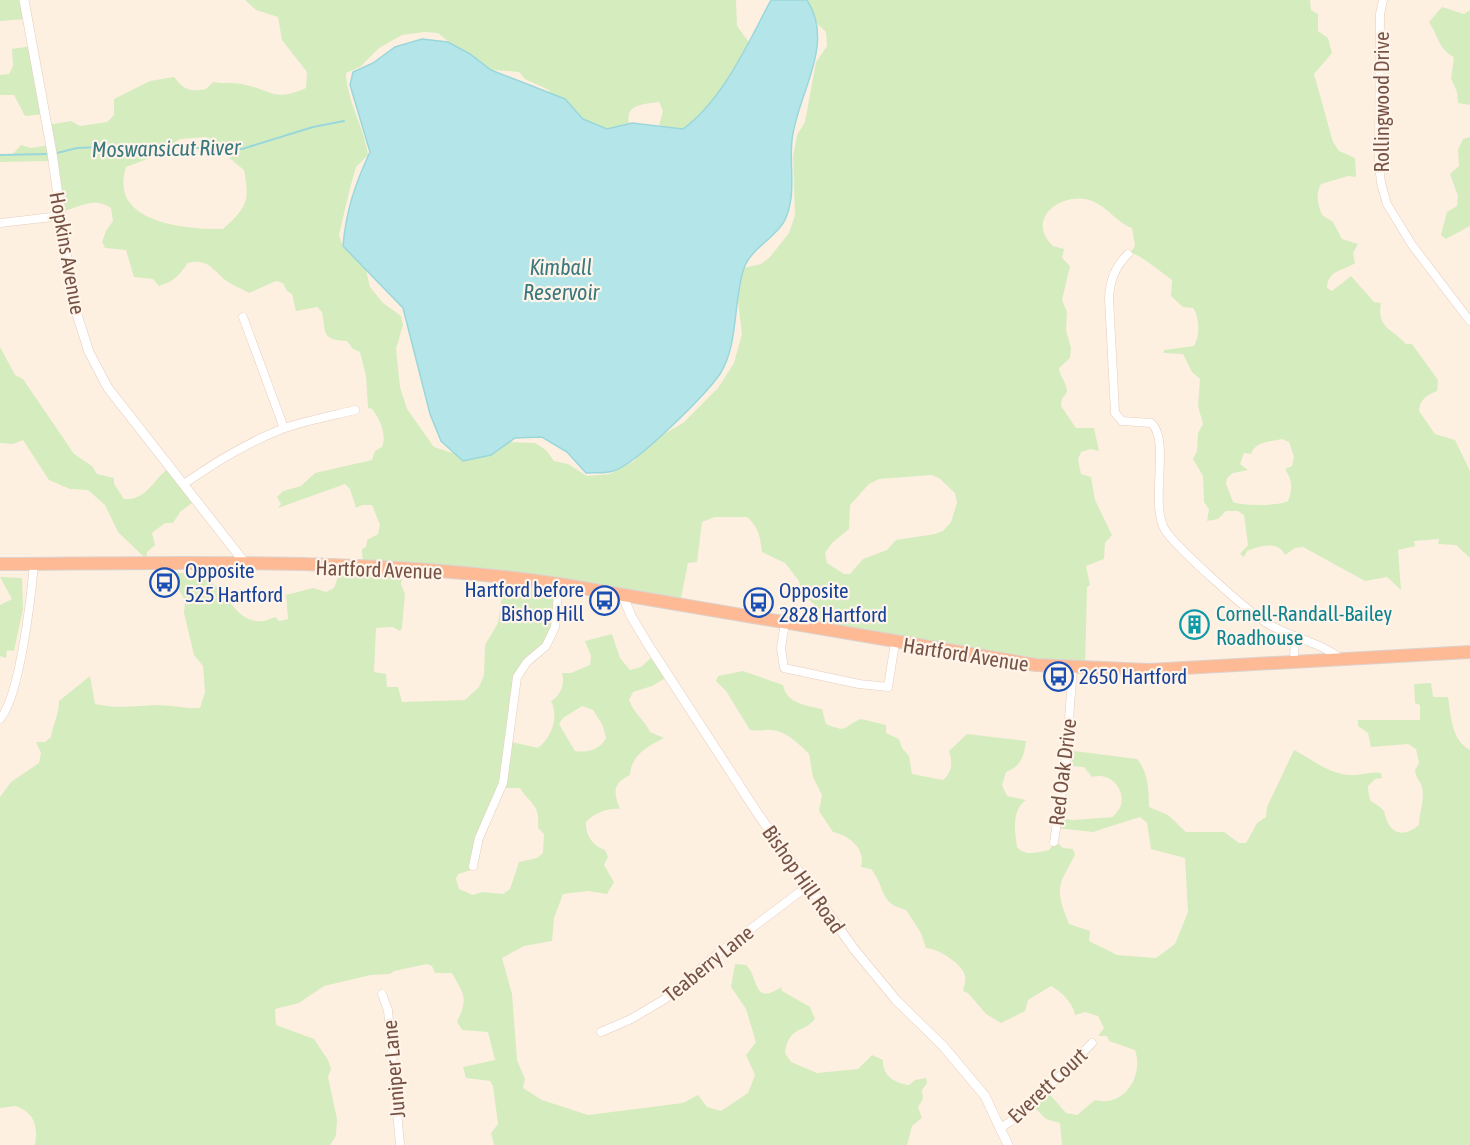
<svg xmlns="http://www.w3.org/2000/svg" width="1470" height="1145" font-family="'Asap Condensed',sans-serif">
	<rect width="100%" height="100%" fill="#fef0e1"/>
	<g fill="#d5ecbf" fill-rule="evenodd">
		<path d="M 0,0 L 25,0 L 26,19 L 0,21 Z"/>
		<path d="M 245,0 L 736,0 L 737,26 L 748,41 L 754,76 L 703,135 L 659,125 L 663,111 L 659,102 C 628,106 625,107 631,139 L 617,140 L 551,100 L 549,90 L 525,79 L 519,72 L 482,69 L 438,33 L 425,32 L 402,35 L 379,48 L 360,67 L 346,73 C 347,102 364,126 368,155 L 356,167 L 349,192 L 339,235 L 343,247 L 349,244 L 363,257 L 370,287 L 383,303 L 401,316 L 403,325 L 396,349 L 400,387 L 407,409 L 434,447 L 465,457 L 509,442 L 535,443 L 546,450 L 554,461 L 568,464 L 587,476 L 610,474 L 634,461 L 650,442 L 683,423 L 718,388 L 734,363 L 742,334 L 737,293 L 738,276 L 743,268 L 761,264 L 770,257 L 789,233 L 795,215 L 793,157 L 797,135 L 805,122 L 816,62 L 827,46 L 826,32 L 792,0 L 1310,0 L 1311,10 L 1318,14 L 1318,31 L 1328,38 L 1332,53 L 1314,74 L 1333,142 L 1339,151 L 1355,158 L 1356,177 L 1348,176 L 1321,184 C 1315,195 1318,204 1322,215 L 1333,222 L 1342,239 L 1358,244 L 1353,253 L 1355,263 C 1344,271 1328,269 1327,288 L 1332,291 L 1351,276 L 1374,302 L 1381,303 C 1376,328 1393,329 1406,344 L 1412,344 L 1438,380 L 1437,391 C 1426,396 1420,399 1419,411 L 1435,434 L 1455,440 L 1470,471 L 1470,558 L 1456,545 L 1438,544 L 1439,539 L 1414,541 L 1415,546 L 1398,550 L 1401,590 L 1387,577 L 1365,581 L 1303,547 L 1295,548 L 1285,555 C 1278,540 1260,546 1247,551 L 1244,557 L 1240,554 L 1248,545 L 1244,515 L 1238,511 L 1226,511 L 1218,519 L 1207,521 L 1209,509 L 1204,502 L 1203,476 L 1193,459 L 1197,451 L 1198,433 L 1203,424 L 1198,406 L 1200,379 L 1192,372 L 1183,354 L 1164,353 L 1164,350 L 1194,346 C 1200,336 1200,318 1193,308 L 1183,307 L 1171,296 L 1172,280 C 1158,270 1146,259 1131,252 L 1135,246 L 1132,228 C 1115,222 1107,205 1089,200 C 1060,192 1025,220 1053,246 L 1064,249 L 1062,258 L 1070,266 L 1062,300 L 1067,312 L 1066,330 L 1071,348 L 1070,358 L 1059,368 C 1060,378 1067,382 1067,392 L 1062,399 L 1061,406 L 1076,428 L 1094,428 L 1099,451 L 1091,449 L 1081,452 L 1078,459 L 1081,474 L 1091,477 L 1095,500 L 1112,535 L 1105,543 L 1104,559 L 1086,566 L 1090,585 L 1087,587 L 1085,669 L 819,628 L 820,609 L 802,594 L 799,581 L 785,563 L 762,552 C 760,536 759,528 747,517 L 715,517 L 702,522 L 697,562 L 688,563 L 680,603 L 563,584 L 555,628 L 548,644 L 517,676 L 508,741 L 538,748 C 552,737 559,717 551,701 C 561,695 565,684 562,673 L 571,673 L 590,665 L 591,656 L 585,641 L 612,634 L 620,658 L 630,670 L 641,667 L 654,655 L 669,676 L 652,686 L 633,692 L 629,700 C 634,714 644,719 650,732 L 664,738 C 648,746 631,755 630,775 C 613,783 613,792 620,809 C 607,808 595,813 586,822 C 585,835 593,846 605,850 L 608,857 L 604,865 L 614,882 L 607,894 L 588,891 L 563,894 L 554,918 L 552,941 L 524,946 L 502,958 L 512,994 L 517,1060 L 525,1079 L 523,1088 L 542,1100 L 588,1115 L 683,1103 L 698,1095 L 707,1107 L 721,1111 L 748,1093 L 755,1075 L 746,1055 L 756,1042 L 746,1009 L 731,987 L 735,964 L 746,965 C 759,976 752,1007 781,987 L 782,991 L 810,1007 L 815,1019 C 803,1034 789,1025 785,1053 L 791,1062 L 817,1073 L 858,1069 L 872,1055 L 883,1060 C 882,1075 894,1083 909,1085 L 915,1080 L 926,1078 L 927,1083 L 922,1090 L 923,1099 L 918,1107 L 922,1118 L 912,1126 L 907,1145 L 494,1145 L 491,1133 L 498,1124 L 493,1086 L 490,1081 L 466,1078 L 463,1067 L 495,1060 L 488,1032 L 462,1030 L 457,1022 C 468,997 465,997 452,973 L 435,973 L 432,966 L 427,964 L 394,971 L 390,974 L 371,975 L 324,986 L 299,1003 L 275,1009 L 276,1025 L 314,1039 L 328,1060 L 331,1069 L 328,1077 L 337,1119 L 336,1136 L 330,1145 L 35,1145 C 38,1127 35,1113 16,1106 L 0,1108 L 0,797 L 11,782 L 39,763 L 41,753 L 36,742 L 45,742 L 51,737 C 53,723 59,715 59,701 L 90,676 L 95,704 C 119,709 134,706 157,705 C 171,705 186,709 200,708 L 205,692 L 203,666 L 194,655 L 184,613 L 185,601 L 176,584 L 176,573 C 186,573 199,574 208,580 C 231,594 239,634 275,617 L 279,621 L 288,619 L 286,595 L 313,588 L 326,592 L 334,588 L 342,566 L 363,566 L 362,549 L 366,547 L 367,540 L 378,534 L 380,525 L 372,505 L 362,505 L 356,508 L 350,489 L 345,484 L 278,508 L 281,504 L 277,497 L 283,491 L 301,486 L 315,473 L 372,460 L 375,451 L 382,447 C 387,435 380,419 372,409 L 368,408 L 366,376 L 360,352 L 353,349 L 347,341 C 321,340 326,333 322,312 L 317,307 L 296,311 L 292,294 L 287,291 L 283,283 L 276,281 L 249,293 C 241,288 231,285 224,279 C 212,268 206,258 188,263 C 178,276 175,281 159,286 L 153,279 L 134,277 L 126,250 L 105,248 L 102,242 L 106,231 L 113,221 L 111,208 C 94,196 78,208 61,212 L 52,161 L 0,162 L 0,154 L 13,154 L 21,145 L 31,148 L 49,145 L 47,125 L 71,121 L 80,126 L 107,122 L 114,115 L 114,99 L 150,81 L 174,77 C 184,90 190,92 206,89 L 213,82 C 224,84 232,82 241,84 C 271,89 272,103 306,88 L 307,72 L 282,40 L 278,17 L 256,10 ZM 206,137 C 220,147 230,160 244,170 C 250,202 247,207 223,229 C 185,229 108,223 126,167 L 153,157 L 180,139 ZM 1282,439 L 1289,442 L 1294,457 L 1292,466 L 1285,469 C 1292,479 1293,489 1288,501 C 1280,506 1242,506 1233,502 L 1226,484 L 1227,478 L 1233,473 L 1248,470 L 1240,464 L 1244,453 L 1251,454 C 1255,441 1270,442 1282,439 ZM 931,475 L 939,478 L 955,493 L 957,503 L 951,522 L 943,531 L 935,534 L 896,540 L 887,550 L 863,559 L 850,574 L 844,574 L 827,563 L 825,553 L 832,543 L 849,529 L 850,505 L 869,484 L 879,479 ZM 404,567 L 500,576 L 497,593 L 502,595 L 498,623 L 485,645 L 484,675 L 479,687 L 465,700 L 402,702 L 398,687 L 387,687 L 386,674 L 374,672 L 376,628 L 393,627 L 400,631 L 402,628 L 405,594 L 401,584 ZM 582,706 L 593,710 L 602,724 L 606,738 C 600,750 587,753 575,751 L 559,724 L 563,718 ZM 502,788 L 520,788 C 531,806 540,803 538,828 L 544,834 L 543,853 L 537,858 L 519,862 L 510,889 L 503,894 L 482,892 L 473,895 L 459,889 L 456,879 L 458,874 L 471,870 L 479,838 Z"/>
		<path d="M 1442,7 L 1464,14 L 1470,10 L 1470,105 L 1458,103 L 1457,92 L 1451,78 L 1454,57 C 1438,49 1438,35 1429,22 Z"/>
		<path d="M 32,46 L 45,114 L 25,116 L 14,95 L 0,95 L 0,75 L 9,74 L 13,66 L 12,49 Z"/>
		<path d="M 1470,137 L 1470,226 L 1446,239 L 1441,235 L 1447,212 L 1457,206 L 1458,196 L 1450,174 L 1459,166 L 1458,150 L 1463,139 Z"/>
		<path d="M 0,347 L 15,375 L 23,379 L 74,454 L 92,466 L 97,474 L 114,478 L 114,484 L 124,499 C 147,501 154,478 170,467 L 196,500 L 180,512 L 173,523 L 165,523 L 152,533 L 155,545 L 147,552 L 146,559 L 118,532 L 105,505 L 88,490 L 70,489 L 49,480 L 23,440 L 13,444 L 0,443 Z"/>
		<path d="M 0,577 L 22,578 L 23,609 L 14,651 L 7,650 L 6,658 L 0,656 L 0,605 L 12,599 Z"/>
		<path d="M 743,671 L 783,685 C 786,703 807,706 822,709 L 826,724 C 850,734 842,726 861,719 L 886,725 L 886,733 L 899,739 L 902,748 L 909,756 L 912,774 L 943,780 C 952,772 953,763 949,751 L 967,734 L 1026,741 C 1024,757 1021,766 1006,772 L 1002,785 L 1007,796 L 1026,800 C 1011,811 1015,831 1017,847 C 1026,857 1037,852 1049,850 L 1056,841 L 1063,848 L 1073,849 L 1075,855 C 1057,888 1055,888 1069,924 L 1090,931 L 1089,941 L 1117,955 L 1156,958 L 1175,944 L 1188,912 L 1185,858 L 1151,849 L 1147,823 L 1140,817 L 1093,832 L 1056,828 L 1057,818 L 1073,820 L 1113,817 C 1115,814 1120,809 1121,805 C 1125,787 1109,772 1092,777 L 1084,767 L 1068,766 L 1066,750 L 1137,759 C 1148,771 1149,791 1149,807 L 1168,815 L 1186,832 L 1224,832 L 1239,843 L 1246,843 L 1257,823 L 1266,817 L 1267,807 L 1294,750 C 1310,758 1329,774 1349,775 C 1360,776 1371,771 1381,773 L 1382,778 L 1375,779 L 1368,786 C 1369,808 1374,799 1384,811 C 1388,832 1401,840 1419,825 C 1419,813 1426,796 1421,784 C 1418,779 1416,777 1415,770 L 1419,763 L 1416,749 L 1408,744 L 1371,747 L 1368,733 L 1358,726 L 1358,720 L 1420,720 L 1420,705 L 1415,703 L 1414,684 L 1431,683 L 1433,697 L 1448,697 C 1451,715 1451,740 1470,750 L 1470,1145 L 1062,1145 L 1060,1123 L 1046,1119 L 1032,1105 L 1046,1090 L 1066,1113 L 1077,1115 L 1095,1100 C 1124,1108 1144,1076 1135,1050 L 1109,1041 L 1107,1036 L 1098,1036 L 1104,1028 L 1098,1016 L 1085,1012 L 1075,1015 C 1073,1003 1061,991 1051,986 L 1028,1000 L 1025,1011 L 1001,1023 L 986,1014 L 968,993 L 963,991 C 964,987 966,980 965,976 C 963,964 937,948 926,948 L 921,933 L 906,910 C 878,903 886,887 871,869 L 861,867 C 866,849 850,836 833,832 L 819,811 L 822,795 L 813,777 L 809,754 C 799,744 785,730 770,730 C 763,730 757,731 750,730 L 726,691 L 716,681 L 718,676 Z"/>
	</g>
	<path fill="#b4e6e9" stroke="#9ad7db" stroke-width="1.5" d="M 771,0 L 807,0 C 836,45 797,94 792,140 C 789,167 797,193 785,220 C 776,238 751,248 744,268 C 733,300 739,344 720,374 C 706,394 636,465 613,471 C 605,474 594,472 586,473 L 567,452 L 542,437 L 515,438 L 491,455 L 463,461 L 441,441 L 430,414 L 403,308 L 343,246 C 346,211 355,184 370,152 L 350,85 L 353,72 L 373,63 L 395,47 L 422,39 L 448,42 L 470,54 L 491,70 L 565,99 L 583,119 L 607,129 L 632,123 L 683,129 C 723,100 748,43 771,0 Z"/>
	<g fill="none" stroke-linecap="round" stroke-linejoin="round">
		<g stroke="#9ad7db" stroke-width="2">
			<path d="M 57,153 L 77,148 L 124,146 L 242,149 L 313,127 L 344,121"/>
			<path d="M 0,155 L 46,154"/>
		</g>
		<defs>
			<g id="minor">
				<path d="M 1383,0 L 1380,14 L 1379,164 L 1381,183 L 1387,204 L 1412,245 L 1470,321"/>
				<path d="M 0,223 L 61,216"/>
				<path d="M 1128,254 C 1115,267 1110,280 1109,298 L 1115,413 L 1122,421 L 1151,423 C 1171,439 1149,503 1165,530 C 1176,547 1251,615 1270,625 C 1293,638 1319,642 1340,658"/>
				<path d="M 243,317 L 284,428"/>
				<path d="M 184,484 C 215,462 247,443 282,429 C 305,421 331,416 355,410"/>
				<path d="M 785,623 L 781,648 L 784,668 L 859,684 L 888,687 L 895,643"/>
				<path d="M 1294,662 L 1295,636"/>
				<path d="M 0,719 C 20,696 31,597 34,564"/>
				<path d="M 1054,842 L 1065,771 L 1073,667"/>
				<path d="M 473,866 L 479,838 L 503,783 L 517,677 L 527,662 L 546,646 L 555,627 L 559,584"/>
				<path d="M 382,994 L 388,1010 L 400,1145"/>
				<path d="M 601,1032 L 631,1019 L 665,999 L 716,955 L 809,885"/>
				<path d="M 1002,1127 L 1023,1113 L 1092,1043"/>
			</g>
			<g id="tertiary">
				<path d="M 24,0 L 52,153 L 73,302 L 89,352 L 108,388 L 245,563"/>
				<path d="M 623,596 L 631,616 L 649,646 L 758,814 L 854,949 L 896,1000 L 943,1046 L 985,1096 L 1008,1145"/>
			</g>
			<path id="trunk" d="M 0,564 C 186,563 374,557 559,584 L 1036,665 L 1149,670 L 1470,652"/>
		</defs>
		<use href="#minor" stroke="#e5cdbf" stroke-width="9"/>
		<use href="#tertiary" stroke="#e5cdbf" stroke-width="10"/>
		<use href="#trunk" stroke="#dcd2cf" stroke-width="14"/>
		<use href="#minor" stroke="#fff" stroke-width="8"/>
		<use href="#tertiary" stroke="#fff" stroke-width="9"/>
		<use href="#trunk" stroke="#feba95" stroke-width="12"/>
	</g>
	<defs>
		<symbol id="bus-ring" viewBox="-11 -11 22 22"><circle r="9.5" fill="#fff4e9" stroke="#1a4fb4" stroke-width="1.5"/><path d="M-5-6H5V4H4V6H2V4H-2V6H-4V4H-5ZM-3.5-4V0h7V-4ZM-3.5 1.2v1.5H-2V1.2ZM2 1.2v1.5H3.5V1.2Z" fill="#1a4fb4"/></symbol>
		<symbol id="building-ring" viewBox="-11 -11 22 22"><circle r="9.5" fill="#fff4e9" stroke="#0f9aa8" stroke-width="1.5"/><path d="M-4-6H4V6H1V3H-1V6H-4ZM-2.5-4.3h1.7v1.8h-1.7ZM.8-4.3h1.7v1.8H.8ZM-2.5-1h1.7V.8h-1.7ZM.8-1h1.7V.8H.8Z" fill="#0f9aa8"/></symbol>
	</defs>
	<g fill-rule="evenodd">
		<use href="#bus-ring" x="148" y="566" width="33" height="33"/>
		<use href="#bus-ring" x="588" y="584" width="33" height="33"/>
		<use href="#bus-ring" x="742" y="586" width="33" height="33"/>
		<use href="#building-ring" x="1178" y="608" width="33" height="33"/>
		<use href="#bus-ring" x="1042" y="660" width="33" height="33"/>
	</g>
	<g text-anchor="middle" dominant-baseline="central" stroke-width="4.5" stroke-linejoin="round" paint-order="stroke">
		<g font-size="21" fill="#775346" stroke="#fff4e9">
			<text transform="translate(1381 102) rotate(-90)">Rollingwood Drive</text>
			<text transform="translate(68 253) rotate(80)">Hopkins Avenue</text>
			<text transform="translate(379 569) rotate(2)">Hartford Avenue</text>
			<text transform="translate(966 654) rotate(9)">Hartford Avenue</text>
			<text transform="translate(1062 772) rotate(-83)">Red Oak Drive</text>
			<text transform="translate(804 879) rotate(55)">Bishop Hill Road</text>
			<text transform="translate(708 963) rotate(-39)">Teaberry Lane</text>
			<text transform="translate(393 1069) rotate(-95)">Juniper Lane</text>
			<text transform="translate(1047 1085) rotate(-43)">Everett Court</text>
		</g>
		<g font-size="21" fill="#164399" stroke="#fff4e9" text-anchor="start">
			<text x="185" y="570">Opposite<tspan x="185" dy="24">525 Hartford</tspan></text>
			<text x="584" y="589" text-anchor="end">Hartford before<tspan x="584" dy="24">Bishop Hill</tspan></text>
			<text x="779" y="590">Opposite<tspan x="779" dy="24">2828 Hartford</tspan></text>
			<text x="1079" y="676">2650 Hartford</text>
		</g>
		<g font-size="21" fill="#0d838f" stroke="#fff4e9" text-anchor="start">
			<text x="1216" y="613">Cornell-Randall-Bailey<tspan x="1216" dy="24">Roadhouse</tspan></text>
		</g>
		<g font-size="22" font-style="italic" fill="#39787e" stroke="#fff4e9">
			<text transform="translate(166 148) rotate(-1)">Moswansicut River</text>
			<text x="561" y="267">Kimball<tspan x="561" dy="25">Reservoir</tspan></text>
		</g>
	</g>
</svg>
